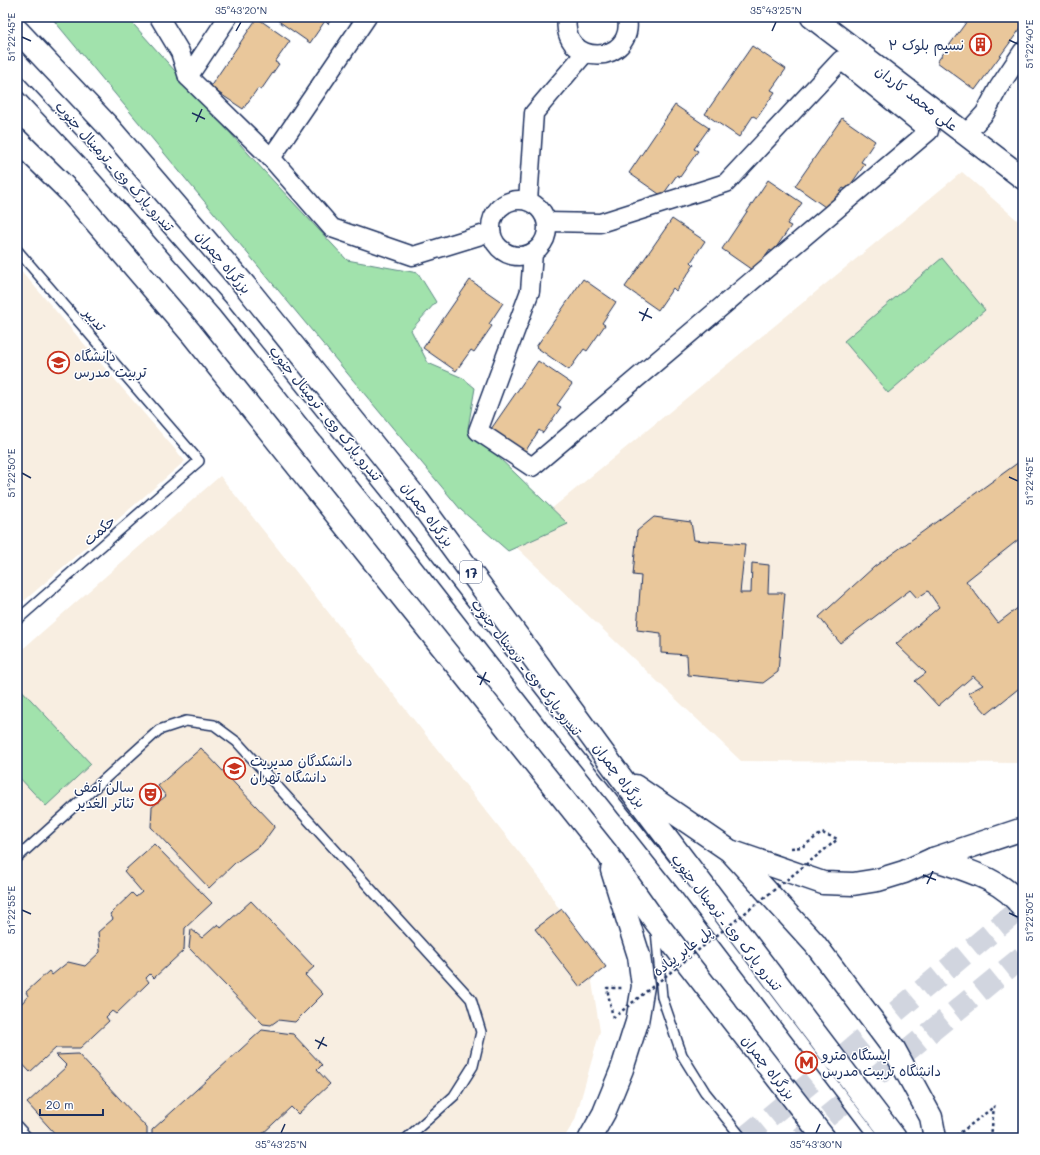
<svg xmlns="http://www.w3.org/2000/svg" width="1040" height="1155" font-family="Mali,'Playpen Sans Arabic',sans-serif">
	<rect width="100%" height="100%" fill="#fff"/>
	<filter id="ink" filterUnits="userSpaceOnUse"><feTurbulence type="fractalNoise" baseFrequency=".025" numOctaves="2"/><feDisplacementMap in="SourceGraphic" scale="8" xChannelSelector="R" yChannelSelector="G"/><feConvolveMatrix kernelMatrix="1 2 1 2 8 2 1 2 1" color-interpolation-filters="sRGB"/></filter>
	<g filter="url(#ink)">
		<g fill="#f8eee1">
			<path d="M 962,172 L 1023,225 L 1023,763 L 741,761 L 511,542 Z"/>
			<path d="M 17,266 L 185,461 L 17,607 Z"/>
			<path d="M 220,476 L 542,881 L 588,957 L 600,1031 L 575,1120 L 564,1138 L 17,1138 L 17,654 Z"/>
		</g>
		<g fill="#a1e2ac" stroke="#5e8885">
			<path d="M 51,17 L 127,17 L 264,171 L 347,260 L 418,273 L 436,302 L 411,330 L 428,363 L 463,378 L 475,388 L 468,428 L 568,524 L 508,551 L 461,510 Z"/>
			<path d="M 942,258 L 985,310 L 888,393 L 844,341 Z"/>
			<path d="M 17,685 L 91,764 L 46,806 L 17,775 Z"/>
		</g>
		<g fill="#e9c79b" stroke="#1b2f5e">
			<path d="M 279,17 L 333,17 L 328,24 L 325,21 L 310,43 L 277,20 Z"/>
			<path d="M 970,17 L 1023,17 L 1023,25 L 975,90 L 937,62 Z"/>
			<path d="M 257,18 L 290,41 L 275,62 L 279,64 L 261,90 L 258,88 L 243,109 L 210,87 Z"/>
			<path d="M 752,46 L 786,69 L 771,90 L 775,92 L 757,118 L 753,116 L 739,137 L 705,114 Z"/>
			<path d="M 675,105 L 709,128 L 694,149 L 698,151 L 680,177 L 677,175 L 662,196 L 629,173 Z"/>
			<path d="M 842,118 L 875,141 L 861,162 L 865,164 L 847,190 L 843,188 L 828,209 L 795,186 Z"/>
			<path d="M 768,180 L 802,203 L 787,224 L 791,226 L 773,252 L 770,250 L 755,272 L 722,249 Z"/>
			<path d="M 672,219 L 705,241 L 691,262 L 694,265 L 676,291 L 673,288 L 658,310 L 625,287 Z"/>
			<path d="M 583,279 L 616,302 L 602,323 L 605,325 L 587,351 L 584,349 L 569,370 L 536,347 Z"/>
			<path d="M 470,280 L 503,303 L 489,324 L 492,326 L 474,352 L 471,350 L 456,371 L 423,348 Z"/>
			<path d="M 538,361 L 572,384 L 557,405 L 561,407 L 543,433 L 539,430 L 525,452 L 491,429 Z"/>
			<path d="M 1023,459 L 1023,536 L 966,581 L 998,623 L 1023,604 L 1023,685 L 987,714 L 968,693 L 983,685 L 973,676 L 938,706 L 915,681 L 926,673 L 896,644 L 939,607 L 928,591 L 917,598 L 910,590 L 840,643 L 819,617 L 874,567 Z"/>
			<path d="M 654,517 L 691,522 L 694,540 L 745,544 L 740,593 L 751,593 L 752,563 L 769,565 L 768,593 L 785,593 L 778,672 L 763,683 L 688,675 L 687,655 L 661,653 L 661,633 L 637,630 L 641,576 L 633,575 L 637,531 Z"/>
			<path d="M 201,748 L 275,826 L 262,844 L 235,863 L 209,888 L 151,827 L 152,807 L 166,796 L 158,786 Z"/>
			<path d="M 154,844 L 212,903 L 185,928 L 184,950 L 154,978 L 150,974 L 146,978 L 149,982 L 116,1014 L 112,1011 L 106,1017 L 109,1021 L 80,1048 L 56,1048 L 30,1072 L 17,1058 L 17,999 L 22,1003 L 28,996 L 26,992 L 49,971 L 52,975 L 68,962 L 85,966 L 100,952 L 98,932 L 113,919 L 110,914 L 132,893 L 136,897 L 142,892 L 124,871 Z"/>
			<path d="M 251,901 L 314,967 L 305,975 L 323,994 L 295,1022 L 278,1020 L 271,1025 L 263,1024 L 189,948 L 191,929 L 202,938 L 218,924 L 221,928 Z"/>
			<path d="M 562,909 L 606,967 L 580,987 L 535,929 Z"/>
			<path d="M 262,1030 L 293,1034 L 322,1065 L 317,1070 L 330,1084 L 298,1114 L 291,1107 L 258,1138 L 152,1138 L 152,1130 Z"/>
			<path d="M 78,1054 L 147,1128 L 147,1138 L 59,1138 L 27,1103 L 67,1066 L 56,1055 Z"/>
		</g>
		<g fill="none" stroke-linecap="round" stroke-linejoin="round">
			<g stroke="#d1d5df" stroke-width="22" stroke-dasharray="22 11" stroke-linecap="butt">
				<path d="M 744,1138 L 1023,906"/>
				<path d="M 801,1138 L 1023,956"/>
			</g>
			<defs>
				<g id="lane">
					<path d="M 17,79 L 95,162 L 222,306 L 393,518 L 552,722 L 685,889 L 875,1138"/>
					<path d="M 17,250 L 199,461 L 17,620"/>
					<path d="M 17,858 L 159,730 L 186,721 L 214,725 L 237,742 L 471,999 L 481,1032 L 473,1066 L 454,1096 L 407,1138"/>
					<path d="M 656,930 L 662,997 L 682,1055 L 705,1092 L 742,1138"/>
					<path d="M 17,1126 L 28,1138"/>
				</g>
				<g id="street">
					<path d="M 159,17 L 180,52 L 188,77 L 271,158 L 332,228 L 413,256 L 491,232"/>
					<path d="M 567,17 C 560,68 636,66 627,17"/>
					<path d="M 188,77 L 228,17"/>
					<path d="M 965,135 L 985,113 L 999,87 L 1023,51"/>
					<path d="M 271,158 L 367,17"/>
					<circle cx="519" cy="228" r="28"/>
					<path d="M 528,201 L 534,113 L 585,53"/>
					<path d="M 533,253 L 530,291 L 478,431 L 532,467 L 929,131 L 841,60 L 726,183 L 600,223 L 547,222"/>
				</g>
				<path id="secondary" d="M 812,17 L 1023,178"/>
				<g id="highway">
					<path d="M 17,30 L 106,124 L 247,288 L 417,499 L 620,776 L 895,1138"/>
					<path d="M 17,140 L 71,193 L 191,333 L 606,852 L 655,921 L 824,1138"/>
					<path d="M 635,786 L 730,851 L 823,883 L 853,884 L 878,880 L 904,872 L 933,859 L 1023,829"/>
					<path d="M 731,852 L 815,944 L 894,1049 L 931,1117 L 935,1138"/>
					<path d="M 933,859 C 963,869 1006,880 1023,909"/>
					<path d="M 590,1138 L 604,1113 L 622,1069 L 637,1022 L 643,986 L 639,956 L 612,870"/>
				</g>
			</defs>
			<use href="#lane" stroke="#1b2f5e" stroke-width="12"/>
			<use href="#street" stroke="#1b2f5e" stroke-width="21"/>
			<use href="#secondary" stroke="#1b2f5e" stroke-width="25"/>
			<use href="#highway" stroke="#1b2f5e" stroke-width="25"/>
			<g stroke="#1b2f5e" stroke-width="2.5" stroke-dasharray="3 3" stroke-linecap="butt">
				<path d="M 791,848 L 802,847 L 822,833 L 838,839"/>
				<path d="M 613,1018 L 607,988 L 622,988"/>
				<path d="M 956,1136 L 995,1106"/>
				<path d="M 991,1138 L 994,1106"/>
			</g>
			<use href="#lane" stroke="#fff" stroke-width="9"/>
			<use href="#street" stroke="#fff" stroke-width="18"/>
			<use href="#secondary" stroke="#fff" stroke-width="22"/>
			<use href="#highway" stroke="#fff" stroke-width="22"/>
			<path stroke="#1b2f5e" stroke-width="2.5" stroke-dasharray="3 3" stroke-linecap="butt" d="M 613,1018 L 838,839"/>
		</g>
	</g>
	<path fill="none" stroke="#1b2f5e" stroke-width="1.5" d="M 236,31 L 241,22M 772,31 L 776,22M 22,37 L 31,41M 1009,40 L 1018,44M 192,113 L 205,119M 196,122 L 202,109M 639,312 L 652,318M 642,321 L 648,308M 22,473 L 31,478M 1009,477 L 1018,481M 477,676 L 490,682M 480,685 L 486,672M 923,875 L 936,880M 927,884 L 933,871M 22,910 L 31,914M 1009,913 L 1018,917M 315,1040 L 327,1046M 318,1049 L 324,1037M 281,1133 L 285,1124M 816,1133 L 820,1124"/>
	<defs>
		<symbol id="building-ring" viewBox="-11 -11 22 22"><circle r="9.5" fill="#fff" stroke="#c8321e" stroke-width="1.5"/><path d="M-4-6H4V6H1V3H-1V6H-4ZM-2.5-4.3h1.7v1.8h-1.7ZM.8-4.3h1.7v1.8H.8ZM-2.5-1h1.7V.8h-1.7ZM.8-1h1.7V.8H.8Z" fill="#c8321e"/></symbol>
		<symbol id="university-ring" viewBox="-11 -11 22 22"><circle r="9.5" fill="#fff" stroke="#c8321e" stroke-width="1.5"/><path d="M0-5L7-2L0 1L-7-2ZM-4 1L0 2.5L4 1V4Q0 6-4 4Z" fill="#c8321e"/></symbol>
		<symbol id="theatre-ring" viewBox="-11 -11 22 22"><circle r="9.5" fill="#fff" stroke="#c8321e" stroke-width="1.5"/><path d="M-5-5.5Q0-4 5-5.5V0Q5 5 0 6Q-5 5-5 0ZM-3.3-2.5H-1v1.5H-3.3ZM1-2.5H3.3v1.5H1ZM-2.8 1Q0 5.5 2.8 1Z" fill="#c8321e"/></symbol>
		<symbol id="metro-ring" viewBox="-11 -11 22 22"><circle r="9.5" fill="#fff" stroke="#c8321e" stroke-width="1.5"/><path d="M-5.5 5V-5H-3L0 0L3-5H5.5V5H3V-.5L0 4L-3-.5V5Z" fill="#c8321e"/></symbol>
	</defs>
	<g fill-rule="evenodd">
		<use href="#building-ring" x="968" y="32" width="25" height="25"/>
		<use href="#university-ring" x="46" y="350" width="25" height="25"/>
		<use href="#university-ring" x="222" y="756" width="25" height="25"/>
		<use href="#theatre-ring" x="138" y="782" width="25" height="25"/>
		<use href="#metro-ring" x="794" y="1050" width="25" height="25"/>
	</g>
	<g text-anchor="middle" dominant-baseline="central" stroke-width="3" stroke-linejoin="round" paint-order="stroke">
		<rect fill="#fff" stroke="#5f6d8e" stroke-width="1" x="460" y="561" width="22" height="22" rx="3"/>
		<g font-size="13" font-weight="bold" fill="#1b2f5e">
			<text x="471" y="572">17</text>
		</g>
		<g font-size="14" fill="#1b2f5e" stroke="#fff" text-anchor="start">
			<text x="964" y="44" text-anchor="end">نسیم بلوک ۲</text>
			<text x="74" y="355">دانشگاه<tspan x="74" dy="16">تربیت مدرس</tspan></text>
			<text x="250" y="760">دانشکدگان مدیریت<tspan x="250" dy="16">دانشگاه تهران</tspan></text>
			<text x="134" y="786" text-anchor="end">سالن آمفی<tspan x="134" dy="16">تئاتر الغدير</tspan></text>
			<text x="822" y="1054">ایستگاه مترو<tspan x="822" dy="16">دانشگاه تربیت مدرس</tspan></text>
		</g>
		<g font-size="14" fill="#1b2f5e" stroke="#fff">
			<text transform="translate(917 98) rotate(37)">علی محمد کاردان</text>
			<text transform="translate(115 166) rotate(48)">تندرو پارک وی ـ ترمینال جنوب</text>
			<text transform="translate(224 262) rotate(50)">بزرگراه چمران</text>
			<text transform="translate(95 319) rotate(49)">تدبیر</text>
			<text transform="translate(326 413) rotate(51)">تندرو پارک وی ـ ترمینال جنوب</text>
			<text transform="translate(428 514) rotate(53)">بزرگراه چمران</text>
			<text transform="translate(99 530) rotate(-41)">حکمت</text>
			<text transform="translate(527 667) rotate(52)">تندرو پارک وی ـ ترمینال جنوب</text>
			<text transform="translate(620 775) rotate(53)">بزرگراه چمران</text>
			<text transform="translate(727 922) rotate(52)">تندرو پارک وی ـ ترمینال جنوب</text>
			<text transform="translate(682 951) rotate(-38)">پل عابر پیاده</text>
			<text transform="translate(769 1067) rotate(52)">بزرگراه چمران</text>
		</g>
	</g>
	<rect width="1040" height="1155" fill="none" stroke="#fff" stroke-width="44"/>
	<path d="M40 1109v6h63v-6" fill="none" stroke="#1b2f5e" stroke-width="2"/>
	<text x="46" y="1109" font-size="12" fill="#1b2f5e" stroke="#ffffff" stroke-width="3" paint-order="stroke">20 m</text>
	<rect x="22" y="22" width="996" height="1111" fill="none" stroke="#1b2f5e" stroke-width="1.5"/>
	<g font-size="10" text-anchor="middle" fill="#1b2f5e">
		<text x="241" y="14">35°43'20"N</text>
		<text x="776" y="14">35°43'25"N</text>
		<text transform="translate(11 37) rotate(-90)" y="4">51°22'45"E</text>
		<text transform="translate(1029 44) rotate(-90)" y="4">51°22'40"E</text>
		<text transform="translate(11 473) rotate(-90)" y="4">51°22'50"E</text>
		<text transform="translate(1029 481) rotate(-90)" y="4">51°22'45"E</text>
		<text transform="translate(11 910) rotate(-90)" y="4">51°22'55"E</text>
		<text transform="translate(1029 917) rotate(-90)" y="4">51°22'50"E</text>
		<text x="281" y="1148">35°43'25"N</text>
		<text x="816" y="1148">35°43'30"N</text>
	</g>
</svg>
